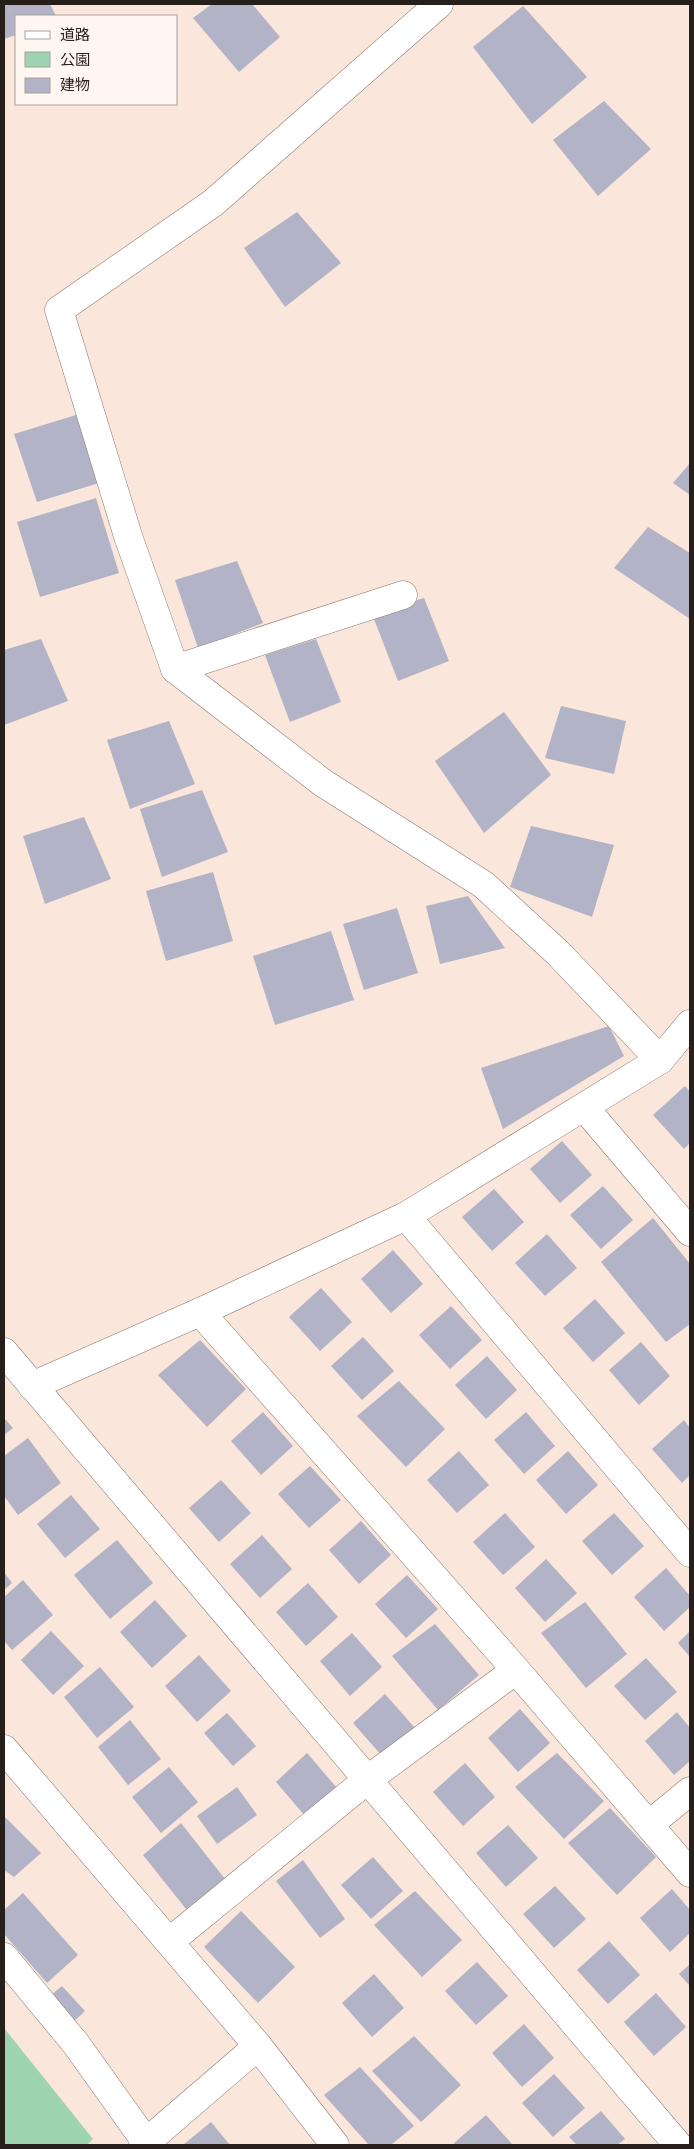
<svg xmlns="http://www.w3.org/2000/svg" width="694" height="2149" font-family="'Nunito Sans','Noto Sans JP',sans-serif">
	<rect width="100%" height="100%" fill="#fae6da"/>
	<path fill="#9fd4b3" d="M 4,2028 L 93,2139 L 87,2145 L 4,2145 Z"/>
	<g fill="#b2b3c6">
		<path d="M 4,4 L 50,4 L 56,16 L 16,16 L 16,35 L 4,39 Z"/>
		<path d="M 212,4 L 252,4 L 280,37 L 239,72 L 193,18 Z"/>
		<path d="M 523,6 L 587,77 L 532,124 L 473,47 Z"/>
		<path d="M 604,101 L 651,149 L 598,196 L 553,140 Z"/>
		<path d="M 297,212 L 341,263 L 285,307 L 244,248 Z"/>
		<path d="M 76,415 L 99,483 L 37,502 L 14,434 Z"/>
		<path d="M 690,463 L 690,495 L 673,483 Z"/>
		<path d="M 96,498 L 119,573 L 40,597 L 17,522 Z"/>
		<path d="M 648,527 L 690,553 L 690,619 L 614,568 Z"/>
		<path d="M 237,561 L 263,623 L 198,648 L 175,580 Z"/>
		<path d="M 424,598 L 449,661 L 398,681 L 372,614 Z"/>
		<path d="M 41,639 L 68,701 L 4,725 L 4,650 Z"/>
		<path d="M 316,639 L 341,702 L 290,722 L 265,655 Z"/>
		<path d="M 561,706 L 626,721 L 614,774 L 545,758 Z"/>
		<path d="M 504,712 L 551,775 L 484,833 L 435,761 Z"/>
		<path d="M 169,721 L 195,784 L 130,809 L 107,740 Z"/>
		<path d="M 202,790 L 228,852 L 162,877 L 140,809 Z"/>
		<path d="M 84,817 L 111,879 L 45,904 L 23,836 Z"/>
		<path d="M 531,826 L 614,845 L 592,917 L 510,887 Z"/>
		<path d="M 213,872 L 233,941 L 166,961 L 146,891 Z"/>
		<path d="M 468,896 L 505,948 L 440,964 L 426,906 Z"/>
		<path d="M 397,908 L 418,973 L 364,990 L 343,924 Z"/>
		<path d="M 331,931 L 354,1000 L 275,1025 L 253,956 Z"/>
		<path d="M 609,1026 L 624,1056 L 503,1129 L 481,1068 Z"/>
		<path d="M 685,1086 L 690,1092 L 690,1143 L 684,1149 L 653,1115 Z"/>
		<path d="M 562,1141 L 592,1175 L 560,1203 L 530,1169 Z"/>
		<path d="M 603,1186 L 633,1220 L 601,1249 L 570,1215 Z"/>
		<path d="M 494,1189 L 524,1222 L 492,1251 L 462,1217 Z"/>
		<path d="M 653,1218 L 690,1264 L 690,1324 L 666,1342 L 601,1262 Z"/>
		<path d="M 547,1234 L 577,1268 L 545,1296 L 515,1263 Z"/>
		<path d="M 393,1250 L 423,1284 L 391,1313 L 361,1279 Z"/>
		<path d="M 321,1288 L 352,1322 L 320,1351 L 289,1317 Z"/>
		<path d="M 595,1299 L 625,1333 L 593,1362 L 563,1328 Z"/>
		<path d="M 451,1306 L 482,1340 L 450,1369 L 419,1335 Z"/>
		<path d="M 363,1337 L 394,1371 L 362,1400 L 331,1366 Z"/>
		<path d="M 200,1340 L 246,1389 L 207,1427 L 158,1375 Z"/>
		<path d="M 641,1342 L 670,1376 L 639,1405 L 609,1370 Z"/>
		<path d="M 487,1356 L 517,1390 L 486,1419 L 455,1385 Z"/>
		<path d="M 399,1381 L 445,1429 L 406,1467 L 357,1416 Z"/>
		<path d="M 263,1412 L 293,1446 L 261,1475 L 231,1441 Z"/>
		<path d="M 526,1412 L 555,1446 L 524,1474 L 494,1440 Z"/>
		<path d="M 4,1418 L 13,1428 L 4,1435 Z"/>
		<path d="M 684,1420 L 690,1428 L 690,1475 L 682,1483 L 652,1449 Z"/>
		<path d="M 28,1438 L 61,1483 L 18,1515 L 4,1496 L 4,1456 Z"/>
		<path d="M 459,1451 L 489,1485 L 457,1513 L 427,1480 Z"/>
		<path d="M 568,1451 L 598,1485 L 566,1514 L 536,1480 Z"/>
		<path d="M 310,1466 L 341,1500 L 309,1528 L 278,1494 Z"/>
		<path d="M 221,1480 L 251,1513 L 219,1542 L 189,1508 Z"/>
		<path d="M 71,1495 L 100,1529 L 65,1558 L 37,1524 Z"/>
		<path d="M 505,1513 L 535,1547 L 503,1575 L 473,1542 Z"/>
		<path d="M 614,1513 L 644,1546 L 612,1575 L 582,1541 Z"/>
		<path d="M 361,1521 L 391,1555 L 359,1584 L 329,1550 Z"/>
		<path d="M 262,1535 L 292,1569 L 260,1598 L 230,1564 Z"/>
		<path d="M 117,1540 L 153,1583 L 110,1619 L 74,1575 Z"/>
		<path d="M 546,1559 L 577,1593 L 545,1622 L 515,1588 Z"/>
		<path d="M 666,1568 L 690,1596 L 690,1607 L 664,1631 L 634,1597 Z"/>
		<path d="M 4,1572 L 12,1583 L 4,1590 Z"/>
		<path d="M 407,1575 L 438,1609 L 406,1638 L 375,1604 Z"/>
		<path d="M 23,1580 L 53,1615 L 12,1650 L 4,1641 L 4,1597 Z"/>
		<path d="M 308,1583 L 338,1617 L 306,1646 L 276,1612 Z"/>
		<path d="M 155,1600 L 187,1636 L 152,1668 L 120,1632 Z"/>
		<path d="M 585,1602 L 627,1654 L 586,1688 L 541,1633 Z"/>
		<path d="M 435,1624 L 479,1675 L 438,1710 L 392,1656 Z"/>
		<path d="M 51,1631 L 84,1666 L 53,1695 L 21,1660 Z"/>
		<path d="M 690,1631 L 690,1657 L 678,1643 Z"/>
		<path d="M 352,1633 L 382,1667 L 350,1696 L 320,1661 Z"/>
		<path d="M 199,1655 L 231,1691 L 197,1722 L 165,1686 Z"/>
		<path d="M 646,1658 L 677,1692 L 645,1720 L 614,1686 Z"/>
		<path d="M 100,1667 L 134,1707 L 97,1738 L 64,1697 Z"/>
		<path d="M 385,1694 L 415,1728 L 383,1757 L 353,1723 Z"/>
		<path d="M 520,1709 L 550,1743 L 518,1772 L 488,1738 Z"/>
		<path d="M 677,1712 L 690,1728 L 690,1761 L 674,1775 L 645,1741 Z"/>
		<path d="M 227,1713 L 256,1746 L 233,1766 L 204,1733 Z"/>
		<path d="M 130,1720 L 161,1759 L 128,1785 L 98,1747 Z"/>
		<path d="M 307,1753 L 337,1788 L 305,1816 L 276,1782 Z"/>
		<path d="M 557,1753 L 604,1801 L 564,1839 L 515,1787 Z"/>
		<path d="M 465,1763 L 495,1797 L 463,1826 L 433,1792 Z"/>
		<path d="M 169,1767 L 198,1802 L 161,1833 L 132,1797 Z"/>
		<path d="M 237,1787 L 257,1815 L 217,1844 L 197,1816 Z"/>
		<path d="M 610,1808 L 656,1857 L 617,1895 L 568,1843 Z"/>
		<path d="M 4,1816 L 41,1853 L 14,1877 L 4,1870 Z"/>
		<path d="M 181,1823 L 225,1879 L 186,1909 L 143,1855 Z"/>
		<path d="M 508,1825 L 538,1858 L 506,1887 L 476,1853 Z"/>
		<path d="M 373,1857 L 403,1891 L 371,1919 L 341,1885 Z"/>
		<path d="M 303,1860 L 345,1919 L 320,1938 L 276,1881 Z"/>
		<path d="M 555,1886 L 586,1919 L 554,1948 L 523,1914 Z"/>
		<path d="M 672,1889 L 690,1910 L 690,1933 L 670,1952 L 640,1918 Z"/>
		<path d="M 415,1891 L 462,1940 L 422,1977 L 374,1925 Z"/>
		<path d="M 23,1893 L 78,1955 L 47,1983 L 4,1934 L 4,1910 Z"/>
		<path d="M 241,1911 L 295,1967 L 258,2003 L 204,1947 Z"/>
		<path d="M 609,1941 L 640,1975 L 608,2004 L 577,1970 Z"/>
		<path d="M 477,1962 L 508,1996 L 476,2025 L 445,1991 Z"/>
		<path d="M 690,1964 L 690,1986 L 679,1974 Z"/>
		<path d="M 374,1974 L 404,2008 L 372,2037 L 342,2003 Z"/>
		<path d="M 62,1986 L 85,2011 L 70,2025 L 46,1999 Z"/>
		<path d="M 656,1993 L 686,2027 L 654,2056 L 624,2022 Z"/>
		<path d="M 524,2024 L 554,2058 L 522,2087 L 492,2053 Z"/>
		<path d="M 414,2036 L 461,2085 L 421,2122 L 372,2071 Z"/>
		<path d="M 360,2067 L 414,2126 L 391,2145 L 369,2145 L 324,2095 Z"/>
		<path d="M 554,2074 L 585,2108 L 553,2137 L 522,2103 Z"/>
		<path d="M 601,2111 L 625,2139 L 617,2145 L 577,2145 L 569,2137 Z"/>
		<path d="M 486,2115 L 513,2145 L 455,2145 L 454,2143 Z"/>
		<path d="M 211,2122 L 230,2145 L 183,2145 Z"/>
	</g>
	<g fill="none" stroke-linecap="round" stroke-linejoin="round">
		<defs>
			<g id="minor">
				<path d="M 439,4 L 213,203 L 59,310 L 128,536 L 175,669 L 323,783 L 484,885 L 558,953 L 660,1060"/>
				<path d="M 175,669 L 403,595"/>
				<path d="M 584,1107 L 690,1232"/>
				<path d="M 406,1216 L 690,1553"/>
				<path d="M 200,1312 L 516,1670 L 690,1873"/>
				<path d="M 4,1352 L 678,2145"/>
				<path d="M 32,1386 L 200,1312 L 406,1216 L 660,1060 L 690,1024"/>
				<path d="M 4,1749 L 258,2046 L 335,2145"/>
				<path d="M 650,1824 L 690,1791"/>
				<path d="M 169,1942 L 367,1780 L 516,1670"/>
				<path d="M 4,1957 L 76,2044 L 146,2142"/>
				<path d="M 143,2145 L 258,2046"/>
			</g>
		</defs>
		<use href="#minor" stroke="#8c7a6f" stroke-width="29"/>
		<use href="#minor" stroke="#fff" stroke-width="28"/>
	</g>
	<rect width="694" height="2149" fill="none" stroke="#261f1a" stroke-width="10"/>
	<rect x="15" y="15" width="162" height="90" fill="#fef6f1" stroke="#a8a09b"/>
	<rect x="25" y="31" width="25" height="8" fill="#ffffff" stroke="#a8a09b"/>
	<text x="60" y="40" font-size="15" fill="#261f1a">道路</text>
	<rect x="25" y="52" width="25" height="15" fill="#9fd4b3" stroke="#a8a09b"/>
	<text x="60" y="65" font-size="15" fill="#261f1a">公園</text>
	<rect x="25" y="78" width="25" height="15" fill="#b2b3c6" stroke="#a8a09b"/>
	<text x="60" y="90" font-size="15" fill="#261f1a">建物</text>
</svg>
